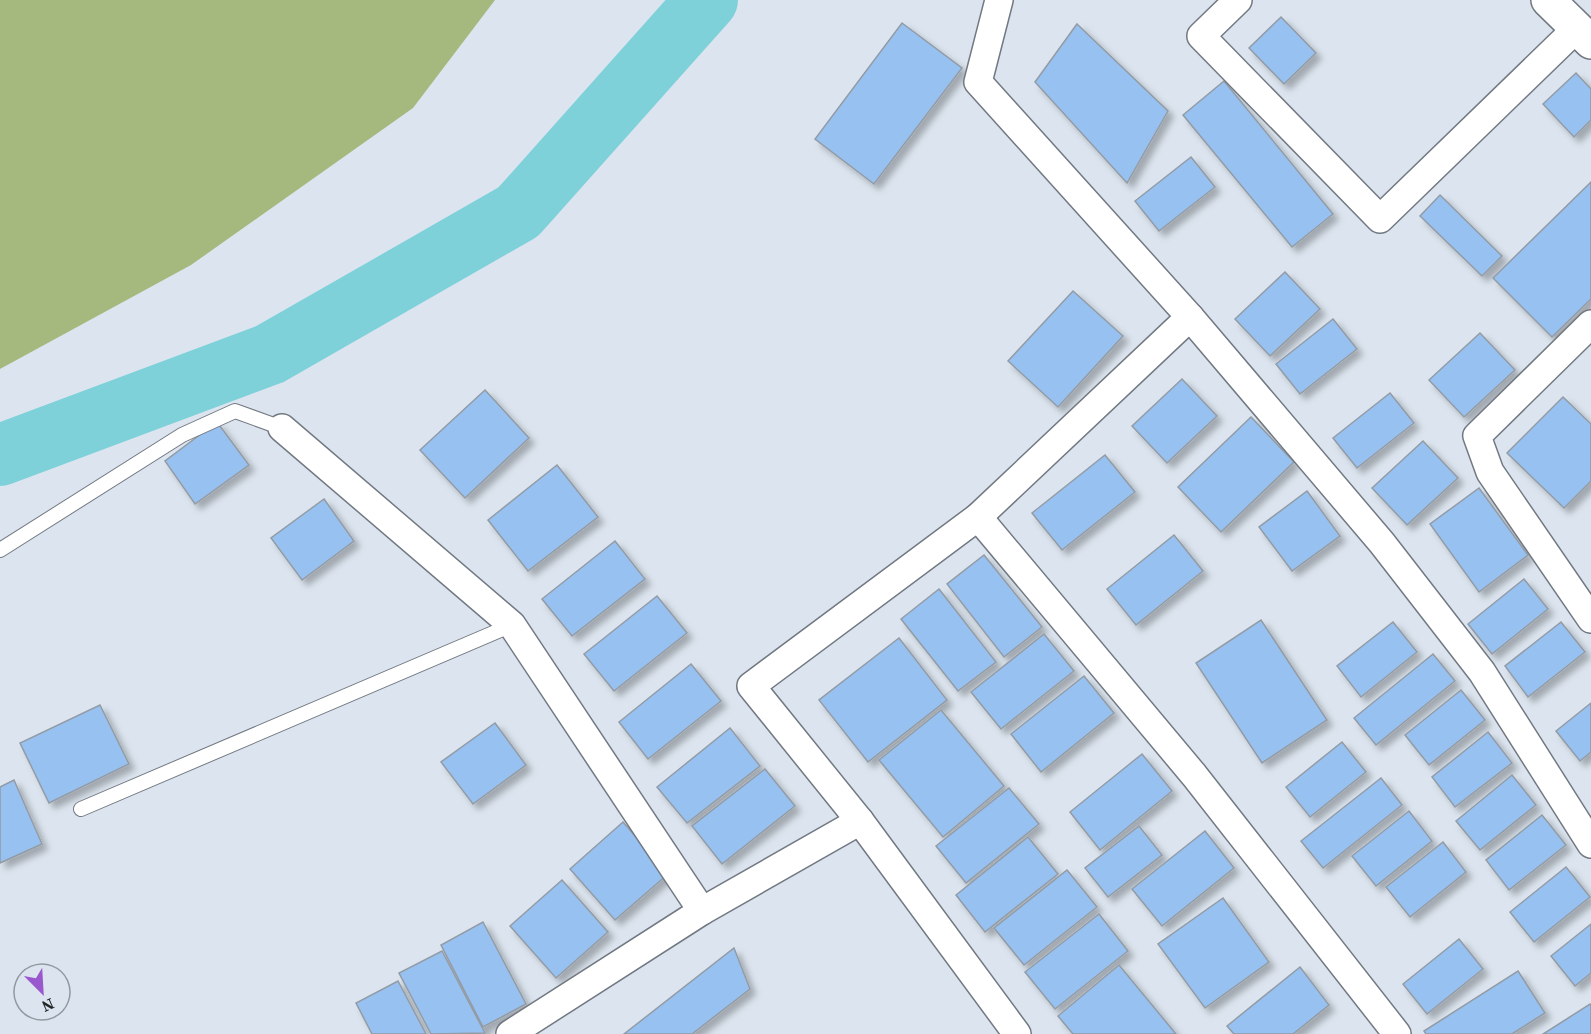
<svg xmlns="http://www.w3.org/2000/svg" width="1591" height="1034" font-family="'Source Serif 4',serif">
	<defs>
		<filter id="shadow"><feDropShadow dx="5.5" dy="5.5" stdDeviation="3" flood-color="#0004"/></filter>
	</defs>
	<rect width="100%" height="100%" fill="#dce5ef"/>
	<path fill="#a5b97f" d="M 0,0 L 495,0 L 413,108 L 191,265 L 0,369 Z"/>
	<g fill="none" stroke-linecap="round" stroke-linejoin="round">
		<path stroke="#7ed1d9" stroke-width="62" d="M 0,455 L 270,354 L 518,212 L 707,0"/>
	</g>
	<g fill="#96c1f0" stroke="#939ba5" stroke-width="1.5" filter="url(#shadow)">
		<path d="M 1281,17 L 1316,53 L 1284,84 L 1249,48 Z"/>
		<path d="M 902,23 L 962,68 L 874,184 L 815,139 Z"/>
		<path d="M 1077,24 L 1168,111 L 1127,183 L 1035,82 Z"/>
		<path d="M 1576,73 L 1591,89 L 1591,120 L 1574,137 L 1543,104 Z"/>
		<path d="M 1224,81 L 1333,214 L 1292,247 L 1183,115 Z"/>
		<path d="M 1191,157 L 1215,187 L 1159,231 L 1135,201 Z"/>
		<path d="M 1591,182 L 1591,299 L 1552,337 L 1493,278 Z"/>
		<path d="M 1440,195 L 1502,256 L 1482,276 L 1420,216 Z"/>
		<path d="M 1285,272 L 1320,309 L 1270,356 L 1235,319 Z"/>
		<path d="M 1073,291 L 1123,336 L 1058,407 L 1008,361 Z"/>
		<path d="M 1333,319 L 1357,349 L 1300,394 L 1276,364 Z"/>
		<path d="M 1480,333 L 1515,370 L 1464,417 L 1429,380 Z"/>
		<path d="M 1182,379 L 1217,416 L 1167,463 L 1132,426 Z"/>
		<path d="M 485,390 L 529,438 L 465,498 L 420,450 Z"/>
		<path d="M 1390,393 L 1414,423 L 1357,468 L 1333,438 Z"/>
		<path d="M 1563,397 L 1591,424 L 1591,481 L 1564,508 L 1507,453 Z"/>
		<path d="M 1251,417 L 1294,462 L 1221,532 L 1178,487 Z"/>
		<path d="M 217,422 L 249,465 L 195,504 L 165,461 Z"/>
		<path d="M 1423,441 L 1458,478 L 1407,525 L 1372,488 Z"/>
		<path d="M 1105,455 L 1135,492 L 1062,550 L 1032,513 Z"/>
		<path d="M 557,465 L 598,517 L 528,571 L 488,520 Z"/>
		<path d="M 1479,488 L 1528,555 L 1479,592 L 1430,524 Z"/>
		<path d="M 1307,491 L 1340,536 L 1292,571 L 1259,527 Z"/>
		<path d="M 324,499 L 354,541 L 302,580 L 271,538 Z"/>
		<path d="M 1174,535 L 1203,571 L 1136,625 L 1107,589 Z"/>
		<path d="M 615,541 L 645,579 L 572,636 L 542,599 Z"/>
		<path d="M 984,555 L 1042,627 L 1004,657 L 947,584 Z"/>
		<path d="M 1524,579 L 1548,609 L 1492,654 L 1468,624 Z"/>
		<path d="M 939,589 L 996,662 L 958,691 L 901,619 Z"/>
		<path d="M 657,596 L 687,633 L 614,691 L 584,654 Z"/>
		<path d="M 1261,620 L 1327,720 L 1262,763 L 1196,663 Z"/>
		<path d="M 1393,622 L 1417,652 L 1361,697 L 1337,666 Z"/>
		<path d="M 1561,622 L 1585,652 L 1528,697 L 1505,666 Z"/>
		<path d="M 1044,634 L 1074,671 L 1001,729 L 971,692 Z"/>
		<path d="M 899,638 L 947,700 L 868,762 L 819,700 Z"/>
		<path d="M 1433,654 L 1455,681 L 1376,745 L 1354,718 Z"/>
		<path d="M 691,664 L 721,701 L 648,759 L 619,722 Z"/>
		<path d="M 1084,676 L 1114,713 L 1041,772 L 1011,734 Z"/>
		<path d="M 1461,690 L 1485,720 L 1429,765 L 1405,735 Z"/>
		<path d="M 1591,703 L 1591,752 L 1580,761 L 1556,731 Z"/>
		<path d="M 100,705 L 129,764 L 49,803 L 20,743 Z"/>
		<path d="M 941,710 L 1004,786 L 943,837 L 879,760 Z"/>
		<path d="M 495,723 L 526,765 L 473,804 L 441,762 Z"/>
		<path d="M 730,728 L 760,766 L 687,823 L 657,787 Z"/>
		<path d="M 1488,732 L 1512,763 L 1455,807 L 1432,777 Z"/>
		<path d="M 1342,742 L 1366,772 L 1310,817 L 1286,787 Z"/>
		<path d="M 1142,754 L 1172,791 L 1100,850 L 1070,812 Z"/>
		<path d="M 765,769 L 795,806 L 722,864 L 692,826 Z"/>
		<path d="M 1512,775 L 1536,805 L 1480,850 L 1456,821 Z"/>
		<path d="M 1381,778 L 1402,805 L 1323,868 L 1301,841 Z"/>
		<path d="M 14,780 L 42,844 L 0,863 L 0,787 Z"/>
		<path d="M 1009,788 L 1039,824 L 966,883 L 936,846 Z"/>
		<path d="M 1409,811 L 1432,841 L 1376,886 L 1352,856 Z"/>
		<path d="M 1542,815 L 1566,845 L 1509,890 L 1486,860 Z"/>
		<path d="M 623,822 L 668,874 L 615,920 L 570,869 Z"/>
		<path d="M 1139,826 L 1162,855 L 1108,897 L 1085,868 Z"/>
		<path d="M 1205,831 L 1234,868 L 1162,926 L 1132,889 Z"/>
		<path d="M 1028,837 L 1058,874 L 985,932 L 956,895 Z"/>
		<path d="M 1443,842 L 1466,872 L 1410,917 L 1386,887 Z"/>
		<path d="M 1566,867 L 1590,897 L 1534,942 L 1510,912 Z"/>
		<path d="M 1067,870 L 1097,907 L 1024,965 L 994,928 Z"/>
		<path d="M 562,880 L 608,932 L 556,978 L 510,926 Z"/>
		<path d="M 1223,898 L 1269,962 L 1205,1008 L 1158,944 Z"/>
		<path d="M 1099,914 L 1128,951 L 1055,1009 L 1025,972 Z"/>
		<path d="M 483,922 L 526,1004 L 483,1027 L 441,945 Z"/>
		<path d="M 1591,924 L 1591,973 L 1575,986 L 1551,956 Z"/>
		<path d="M 1459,939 L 1483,969 L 1427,1014 L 1403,984 Z"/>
		<path d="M 734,948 L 750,989 L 692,1034 L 624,1034 Z"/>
		<path d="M 442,951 L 485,1033 L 431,1034 L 399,973 Z"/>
		<path d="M 1119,965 L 1176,1034 L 1073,1034 L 1058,1016 Z"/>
		<path d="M 1300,967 L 1329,1005 L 1293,1034 L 1234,1034 L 1227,1026 Z"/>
		<path d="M 1518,971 L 1545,1013 L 1512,1034 L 1426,1034 L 1424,1031 Z"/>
		<path d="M 398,981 L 426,1034 L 372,1034 L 356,1003 Z"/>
		<path d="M 1590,1004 L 1591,1006 L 1591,1034 L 1543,1034 Z"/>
	</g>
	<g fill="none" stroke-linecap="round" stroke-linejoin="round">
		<defs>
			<g id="service">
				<path d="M 0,550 L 182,435 L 235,411 L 282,428"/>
				<path d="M 81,809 L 512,625"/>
			</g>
			<g id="minor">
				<path d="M 999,0 L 978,82 L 1190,317 L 1382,543 L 1482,672 L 1591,844"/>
				<path d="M 1238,0 L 1201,36 L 1380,219 L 1577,28"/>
				<path d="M 1591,324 L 1477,436 L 1490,472 L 1591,619"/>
				<path d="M 282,428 L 512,625 L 702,911"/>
				<path d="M 978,517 L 1194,775 L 1397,1034"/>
				<path d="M 510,1034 L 702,911 L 860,821"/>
				<path d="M 1017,1034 L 860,821 L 751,686 L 978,517 L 1190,317"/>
			</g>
			<path id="tertiary" d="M 1548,0 L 1591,42"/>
		</defs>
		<use href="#service" stroke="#727982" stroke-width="16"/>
		<use href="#minor" stroke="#727982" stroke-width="30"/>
		<use href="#tertiary" stroke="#727982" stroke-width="36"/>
		<use href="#service" stroke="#fff" stroke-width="14"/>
		<use href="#minor" stroke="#fff" stroke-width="27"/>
		<use href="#tertiary" stroke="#fff" stroke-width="33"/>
	</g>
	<g transform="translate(42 992) rotate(156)"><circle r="28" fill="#dce5ef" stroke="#9299a1" stroke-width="1.5"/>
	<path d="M0-4.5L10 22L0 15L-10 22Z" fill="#9a58ce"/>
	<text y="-9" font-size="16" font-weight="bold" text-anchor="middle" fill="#24282b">N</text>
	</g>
</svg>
